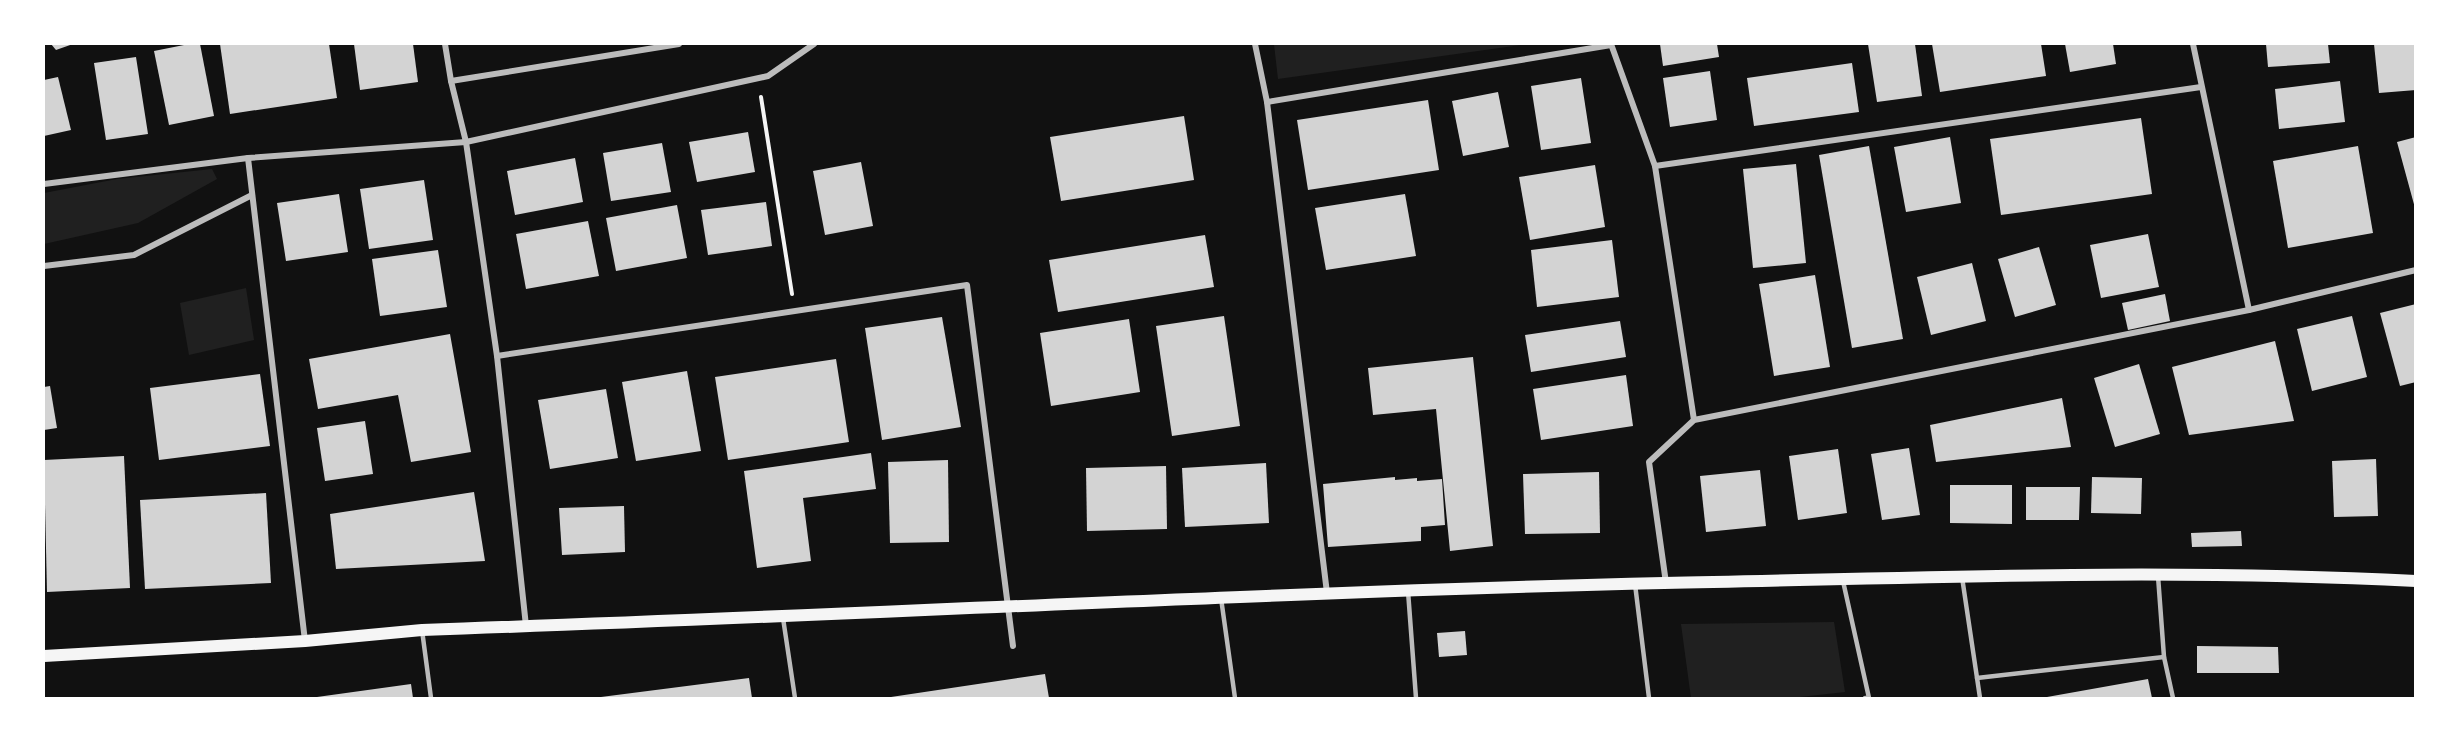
<svg xmlns="http://www.w3.org/2000/svg" width="2459" height="742" font-family="'Work Sans',sans-serif">
	<rect width="100%" height="100%" fill="#111"/>
	<g fill="#202020">
		<path d="M 1274,44 L 1528,44 L 1278,79 Z"/>
		<path d="M 212,169 L 217,179 L 138,223 L 44,244 L 44,193 L 117,179 Z"/>
		<path d="M 246,288 L 254,340 L 189,355 L 180,303 Z"/>
		<path d="M 1834,622 L 1845,692 L 1791,698 L 1691,698 L 1681,624 Z"/>
	</g>
	<g fill="#d3d3d3">
		<path d="M 51,44 L 73,44 L 56,50 Z"/>
		<path d="M 189,44 L 200,44 L 214,116 L 169,125 L 154,51 Z"/>
		<path d="M 220,44 L 329,44 L 337,98 L 230,114 Z"/>
		<path d="M 354,44 L 413,44 L 418,82 L 360,90 Z"/>
		<path d="M 1660,44 L 1717,44 L 1719,57 L 1663,66 Z"/>
		<path d="M 1868,44 L 1915,44 L 1922,96 L 1877,102 Z"/>
		<path d="M 1932,44 L 2041,44 L 2046,76 L 1940,92 Z"/>
		<path d="M 2065,44 L 2113,44 L 2116,64 L 2070,72 Z"/>
		<path d="M 2266,44 L 2328,44 L 2330,63 L 2268,67 Z"/>
		<path d="M 2374,44 L 2416,44 L 2416,90 L 2379,93 Z"/>
		<path d="M 136,57 L 148,134 L 106,140 L 94,63 Z"/>
		<path d="M 1852,63 L 1859,112 L 1754,126 L 1747,78 Z"/>
		<path d="M 1710,71 L 1717,120 L 1670,127 L 1663,78 Z"/>
		<path d="M 58,77 L 71,130 L 44,136 L 44,80 Z"/>
		<path d="M 1581,78 L 1591,143 L 1541,150 L 1531,86 Z"/>
		<path d="M 2340,81 L 2345,122 L 2279,129 L 2275,89 Z"/>
		<path d="M 1498,92 L 1509,147 L 1463,156 L 1452,101 Z"/>
		<path d="M 1428,100 L 1439,170 L 1308,190 L 1297,120 Z"/>
		<path d="M 1184,116 L 1194,180 L 1061,201 L 1050,137 Z"/>
		<path d="M 2141,118 L 2152,194 L 2001,215 L 1990,139 Z"/>
		<path d="M 748,132 L 755,172 L 697,182 L 689,142 Z"/>
		<path d="M 1950,137 L 1961,203 L 1906,212 L 1894,147 Z"/>
		<path d="M 2416,137 L 2416,208 L 2415,208 L 2397,142 Z"/>
		<path d="M 662,143 L 671,192 L 611,201 L 603,153 Z"/>
		<path d="M 1869,146 L 1903,339 L 1852,348 L 1819,155 Z"/>
		<path d="M 2358,146 L 2373,233 L 2288,248 L 2273,161 Z"/>
		<path d="M 575,158 L 583,202 L 515,215 L 507,171 Z"/>
		<path d="M 861,162 L 873,226 L 825,235 L 813,171 Z"/>
		<path d="M 1796,164 L 1806,263 L 1753,268 L 1743,169 Z"/>
		<path d="M 1595,165 L 1605,227 L 1530,240 L 1519,177 Z"/>
		<path d="M 424,180 L 433,240 L 369,249 L 360,189 Z"/>
		<path d="M 339,194 L 348,252 L 286,261 L 277,203 Z"/>
		<path d="M 1405,194 L 1416,256 L 1326,270 L 1315,208 Z"/>
		<path d="M 766,202 L 772,246 L 708,255 L 701,210 Z"/>
		<path d="M 677,205 L 687,258 L 616,271 L 606,218 Z"/>
		<path d="M 588,221 L 599,276 L 526,289 L 516,234 Z"/>
		<path d="M 2148,234 L 2159,287 L 2101,298 L 2090,245 Z"/>
		<path d="M 1205,235 L 1214,287 L 1058,312 L 1049,260 Z"/>
		<path d="M 1612,240 L 1619,297 L 1537,307 L 1531,250 Z"/>
		<path d="M 2039,247 L 2056,305 L 2015,317 L 1998,259 Z"/>
		<path d="M 438,250 L 447,307 L 380,316 L 372,259 Z"/>
		<path d="M 1972,263 L 1986,321 L 1931,335 L 1917,277 Z"/>
		<path d="M 1815,275 L 1830,367 L 1774,376 L 1759,284 Z"/>
		<path d="M 2165,294 L 2170,321 L 2128,330 L 2122,303 Z"/>
		<path d="M 2416,304 L 2416,382 L 2400,386 L 2380,313 Z"/>
		<path d="M 1224,316 L 1240,426 L 1172,436 L 1156,326 Z"/>
		<path d="M 2352,316 L 2367,377 L 2312,391 L 2297,329 Z"/>
		<path d="M 942,317 L 961,427 L 882,440 L 865,328 Z"/>
		<path d="M 1129,319 L 1140,392 L 1051,406 L 1040,333 Z"/>
		<path d="M 1620,321 L 1626,357 L 1531,372 L 1525,335 Z"/>
		<path d="M 450,334 L 471,452 L 411,462 L 398,395 L 318,409 L 309,359 Z"/>
		<path d="M 2275,341 L 2294,421 L 2189,435 L 2172,367 Z"/>
		<path d="M 1473,357 L 1493,546 L 1450,551 L 1436,409 L 1373,415 L 1368,368 Z"/>
		<path d="M 836,359 L 849,442 L 728,460 L 715,377 Z"/>
		<path d="M 2139,364 L 2160,434 L 2115,447 L 2094,378 Z"/>
		<path d="M 687,371 L 701,451 L 636,461 L 622,382 Z"/>
		<path d="M 260,374 L 270,446 L 159,460 L 150,388 Z"/>
		<path d="M 1626,375 L 1633,426 L 1541,440 L 1533,389 Z"/>
		<path d="M 50,386 L 57,428 L 44,430 L 44,387 Z"/>
		<path d="M 606,389 L 618,458 L 550,469 L 538,400 Z"/>
		<path d="M 2062,398 L 2071,447 L 1936,462 L 1930,425 Z"/>
		<path d="M 365,421 L 373,474 L 325,481 L 317,428 Z"/>
		<path d="M 1909,448 L 1920,515 L 1882,520 L 1871,454 Z"/>
		<path d="M 1838,449 L 1847,513 L 1798,520 L 1789,456 Z"/>
		<path d="M 871,453 L 876,489 L 803,498 L 811,561 L 757,568 L 744,471 Z"/>
		<path d="M 124,456 L 130,588 L 47,592 L 44,460 Z"/>
		<path d="M 2376,459 L 2378,516 L 2334,517 L 2332,461 Z"/>
		<path d="M 948,460 L 949,542 L 890,543 L 888,462 Z"/>
		<path d="M 1266,463 L 1269,523 L 1185,527 L 1182,468 Z"/>
		<path d="M 1166,466 L 1167,529 L 1087,531 L 1086,468 Z"/>
		<path d="M 1760,470 L 1766,526 L 1706,532 L 1700,476 Z"/>
		<path d="M 1599,472 L 1600,533 L 1525,534 L 1523,474 Z"/>
		<path d="M 1395,477 L 1395,480 L 1417,478 L 1417,481 L 1442,479 L 1445,525 L 1421,527 L 1421,541 L 1328,547 L 1323,484 Z"/>
		<path d="M 2092,477 L 2142,478 L 2141,514 L 2091,513 Z"/>
		<path d="M 1950,485 L 2012,485 L 2012,524 L 1950,523 Z"/>
		<path d="M 2026,487 L 2080,487 L 2079,520 L 2026,520 Z"/>
		<path d="M 474,492 L 485,561 L 336,569 L 330,514 Z"/>
		<path d="M 266,493 L 271,583 L 145,589 L 140,500 Z"/>
		<path d="M 624,506 L 625,552 L 562,555 L 559,508 Z"/>
		<path d="M 2241,531 L 2242,546 L 2192,547 L 2191,533 Z"/>
		<path d="M 1465,631 L 1467,655 L 1439,657 L 1437,633 Z"/>
		<path d="M 2197,646 L 2278,647 L 2279,673 L 2197,673 Z"/>
		<path d="M 1045,674 L 1049,698 L 891,698 L 891,697 Z"/>
		<path d="M 749,678 L 752,698 L 601,698 L 601,697 Z"/>
		<path d="M 2148,679 L 2152,698 L 2047,698 L 2047,697 Z"/>
		<path d="M 411,684 L 413,698 L 317,698 L 317,697 Z"/>
	</g>
	<g fill="none" stroke-linecap="round" stroke-linejoin="round">
		<path stroke="#f5f5f5" stroke-width="4" d="M 761,97 L 792,294"/>
		<g stroke="#bcbcbc" stroke-width="4.5">
			<path d="M 2158,576 L 2164,657 L 2173,698"/>
			<path d="M 1962,577 L 1980,698"/>
			<path d="M 1843,581 L 1869,698 L 1865,698"/>
			<path d="M 1635,584 L 1649,698"/>
			<path d="M 1408,591 L 1416,698"/>
			<path d="M 1221,598 L 1235,698"/>
			<path d="M 783,618 L 795,698"/>
			<path d="M 422,630 L 431,698"/>
			<path d="M 1977,678 L 2164,657"/>
		</g>
		<g stroke="#bcbcbc" stroke-width="6">
			<path d="M 445,44 L 451,81 L 466,142 L 497,356 L 526,626"/>
			<path d="M 1255,44 L 1267,102 L 1327,593"/>
			<path d="M 1611,44 L 1655,166 L 1694,420"/>
			<path d="M 2193,44 L 2249,310"/>
			<path d="M 451,81 L 679,44"/>
			<path d="M 1267,102 L 1611,45"/>
			<path d="M 248,158 L 305,641"/>
			<path d="M 1655,166 L 2201,87"/>
			<path d="M 44,184 L 248,158 L 466,142 L 768,76 L 814,44"/>
			<path d="M 44,266 L 134,255 L 252,195"/>
			<path d="M 497,356 L 967,285 L 1013,646"/>
			<path d="M 1666,583 L 1649,462 L 1694,420 L 2249,310 L 2416,270"/>
		</g>
		<path stroke="#f5f5f5" stroke-width="12" d="M 44,656 L 305,641 L 422,630 C 836,616 1250,593 1664,583 C 1915,578 2165,568 2416,581"/>
	</g>
	<rect width="2459" height="742" fill="none" stroke="#ffffff" stroke-width="90"/>
</svg>
